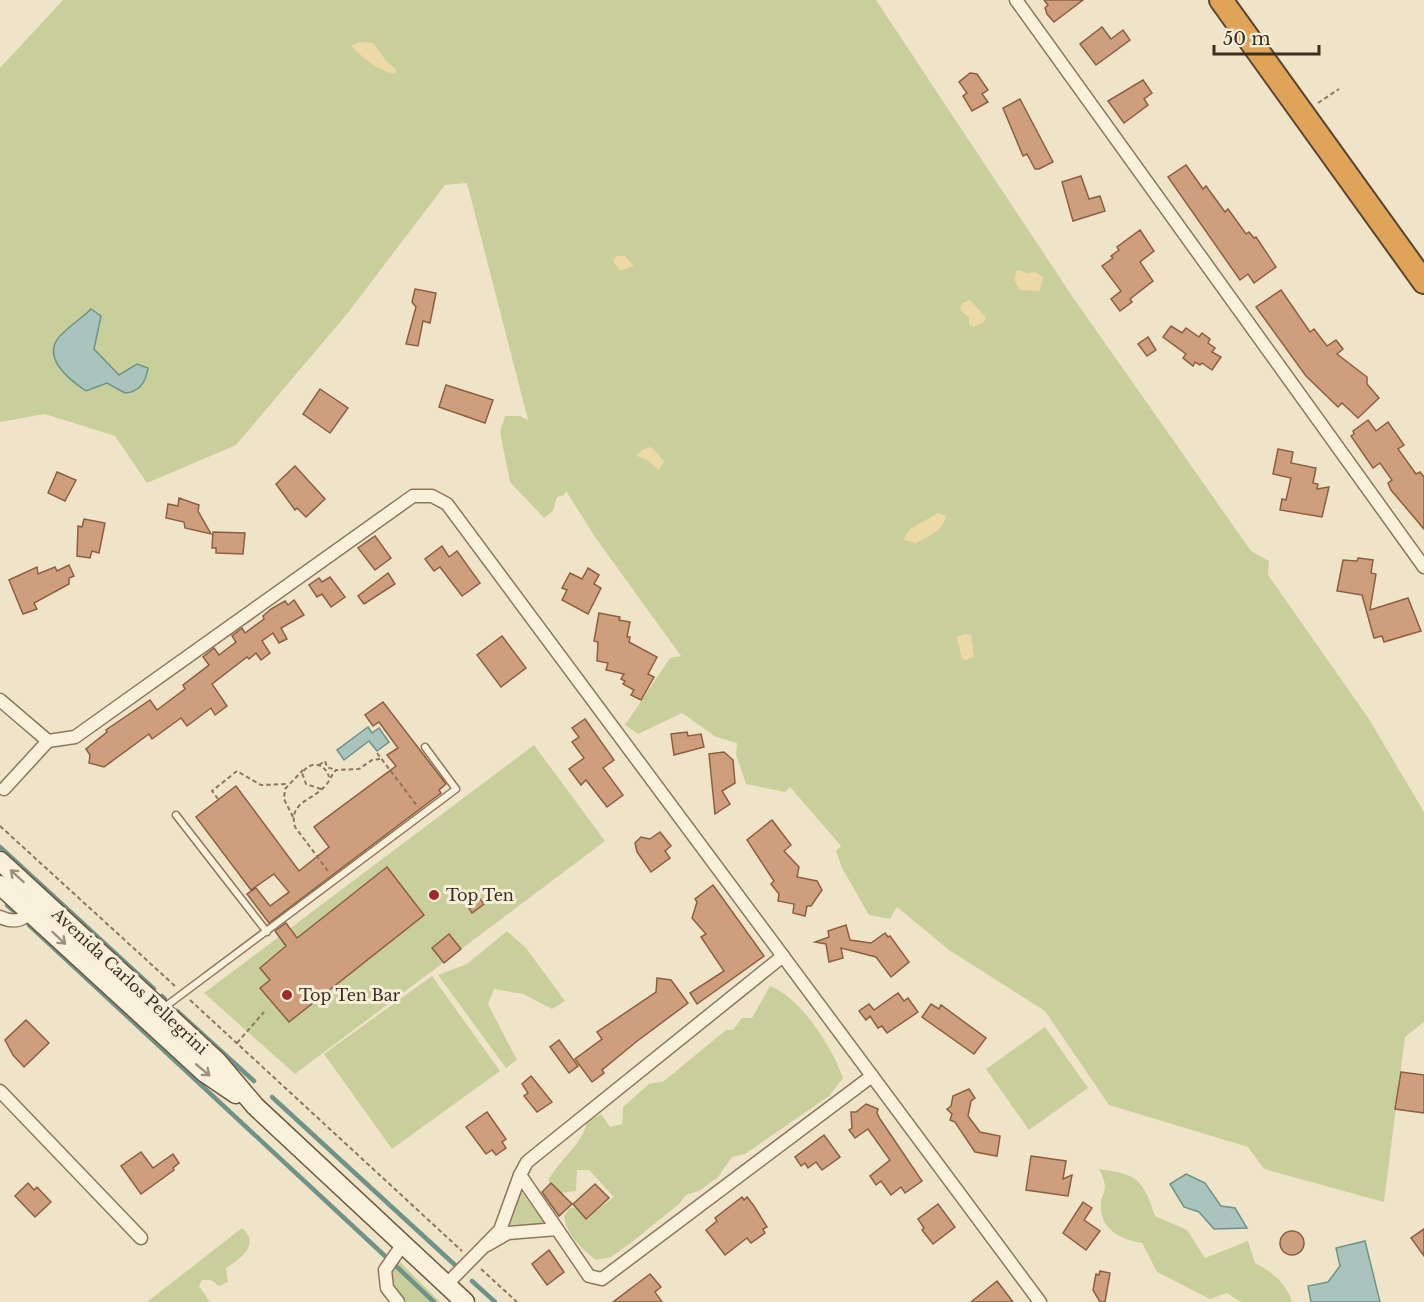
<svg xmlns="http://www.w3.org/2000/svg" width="1424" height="1302" font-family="'Libre Baskerville',serif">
	<rect width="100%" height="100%" fill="#f0e4c8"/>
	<g fill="#c9cf9b">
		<path d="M 63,0 L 876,0 L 1072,296 L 1251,551 L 1269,561 L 1268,575 L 1369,719 L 1424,812 L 1424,1022 L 1405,1037 L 1384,1202 L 1264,1169 L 1248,1147 L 1109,1105 L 1045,1011 L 949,950 L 897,907 L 890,919 L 869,915 L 842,868 L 836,851 L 841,846 L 790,787 L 785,792 L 746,784 L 736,755 L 737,743 L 716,737 L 682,713 L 638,734 L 625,725 L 670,658 L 681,656 L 595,537 L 566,491 L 564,495 L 557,497 L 553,511 L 544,518 L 510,482 L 500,432 L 505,416 L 520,416 L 528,420 L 467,183 L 445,185 L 347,314 L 236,445 L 147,483 L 115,436 L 45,414 L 0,422 L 0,68 Z"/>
		<path d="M 534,745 L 605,841 L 295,1074 L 204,993 Z"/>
		<path d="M 507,931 L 526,948 L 565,1001 L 552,1009 L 523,994 L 494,989 L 488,1004 L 517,1060 L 506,1068 L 438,975 L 467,964 Z"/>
		<path d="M 432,976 L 500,1071 L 392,1149 L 324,1054 Z"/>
		<path d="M 770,986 C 801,998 832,1047 843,1078 L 829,1096 L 745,1154 L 732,1157 L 718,1177 L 699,1191 L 686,1195 L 679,1204 L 632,1242 L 611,1257 L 596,1260 C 581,1248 567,1236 564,1216 L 570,1208 L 580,1207 L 592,1214 L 614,1197 L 589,1170 L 577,1170 L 576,1191 L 561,1193 L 548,1181 C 560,1158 581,1147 587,1122 L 601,1114 L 610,1127 L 622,1124 L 623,1107 L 649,1084 L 664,1081 L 726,1030 L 733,1030 L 742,1018 L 752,1018 Z"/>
		<path d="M 1045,1027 L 1088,1088 L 1029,1130 L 986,1069 Z"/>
		<path d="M 1099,1169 C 1137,1174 1143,1179 1155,1216 L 1187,1230 L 1205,1258 L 1248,1241 L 1255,1263 C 1271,1271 1288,1285 1292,1302 L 1241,1302 L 1227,1293 L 1210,1299 L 1157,1272 L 1142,1243 C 1124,1240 1103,1232 1101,1210 C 1099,1191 1112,1194 1099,1169 Z"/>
		<path d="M 520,1190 L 545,1223 L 505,1228 Z"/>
		<path d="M 242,1228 C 261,1244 241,1259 226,1268 L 228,1282 L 219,1286 L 211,1280 L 202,1280 L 199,1286 L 210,1302 L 147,1302 Z"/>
		<path d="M 399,1261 L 440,1302 L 404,1302 L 391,1284 L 391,1268 Z"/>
	</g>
	<g fill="#ecd9a5">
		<path d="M 359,42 L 373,43 L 387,62 L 396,69 L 395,74 C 376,69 365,60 351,46 Z"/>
		<path d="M 617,256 L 625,256 L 634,266 L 620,271 L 613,261 Z"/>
		<path d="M 1017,270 L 1028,273 L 1035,272 L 1043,277 L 1040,291 L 1020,290 L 1014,280 Z"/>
		<path d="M 970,300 L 986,318 L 983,323 L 973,327 L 969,324 L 969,317 L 960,310 L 962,303 Z"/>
		<path d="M 651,447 L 664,461 L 659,470 L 647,460 L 637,456 L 642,450 Z"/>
		<path d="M 938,513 L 946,516 C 943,531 929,536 916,543 L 903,540 L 910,529 Z"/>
		<path d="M 965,634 L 971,635 L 974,656 L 967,660 L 962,659 L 957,637 Z"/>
	</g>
	<g fill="#a9c4bc" stroke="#6f938a" stroke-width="1.5">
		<path d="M 91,309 L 101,316 L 94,349 L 119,375 L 137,364 L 148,368 C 146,382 140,392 125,393 L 107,383 L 86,391 C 68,379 38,355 63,333 C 72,324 82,318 91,309 Z"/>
		<path d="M 368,727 L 372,733 L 379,728 L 389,742 L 377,751 L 369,741 L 344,760 L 337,750 Z"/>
		<path d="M 1186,1174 L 1205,1183 L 1221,1206 L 1235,1208 L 1247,1228 L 1214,1229 L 1199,1212 L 1184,1207 L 1170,1184 Z"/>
		<path d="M 1365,1241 L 1380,1302 L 1311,1302 L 1308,1286 L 1328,1282 L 1340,1266 L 1336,1248 Z"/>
	</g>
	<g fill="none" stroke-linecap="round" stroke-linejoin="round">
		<g stroke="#6f938a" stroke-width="4.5">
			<path d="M 0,847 L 154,989"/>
			<path d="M 7,905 L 18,915"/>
			<path d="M 29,925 L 385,1256"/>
			<path d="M 162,996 L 165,999"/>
			<path d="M 177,1011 L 254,1081"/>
			<path d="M 272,1097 L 455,1265"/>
			<path d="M 396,1266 L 434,1302"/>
			<path d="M 472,1281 L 495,1302"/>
		</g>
	</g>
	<g fill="#cf9f7d" stroke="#8d5f41" stroke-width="1.5">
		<path d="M 1044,0 L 1083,0 L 1054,22 L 1047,14 L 1045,8 L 1048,5 Z"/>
		<path d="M 1102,27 L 1111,39 L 1123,30 L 1130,40 L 1096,65 L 1080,44 Z"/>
		<path d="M 970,73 L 977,74 L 988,90 L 982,94 L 988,102 L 972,111 L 963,96 L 967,93 L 959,82 Z"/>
		<path d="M 1143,80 L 1152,93 L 1144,99 L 1148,105 L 1124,123 L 1108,101 Z"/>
		<path d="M 1020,99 L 1053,162 L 1039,169 L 1035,169 L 1027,154 L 1023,156 L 1003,108 Z"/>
		<path d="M 1186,165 L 1203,189 L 1206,186 L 1225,212 L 1228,209 L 1246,234 L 1249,232 L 1254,238 L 1256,237 L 1276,267 L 1254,283 L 1248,274 L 1240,280 L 1168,177 Z"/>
		<path d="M 1081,176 L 1089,199 L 1100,196 L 1105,211 L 1073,221 L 1062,182 Z"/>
		<path d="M 1140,230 L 1154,251 L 1140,262 L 1153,281 L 1130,299 L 1132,302 L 1120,311 L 1111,299 L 1121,291 L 1102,266 L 1113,258 L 1111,256 L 1119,250 L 1117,247 Z"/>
		<path d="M 415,289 L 436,293 L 430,323 L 423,321 L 418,346 L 406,344 L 416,307 L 412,302 Z"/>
		<path d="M 1281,290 L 1310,332 L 1314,329 L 1327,346 L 1336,340 L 1343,349 L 1337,354 L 1367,377 L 1367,384 L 1379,398 L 1358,418 L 1342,403 L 1338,407 L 1306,376 L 1256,307 Z"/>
		<path d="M 1171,326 L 1182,333 L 1186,328 L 1199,337 L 1202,333 L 1210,339 L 1208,343 L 1215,348 L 1212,352 L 1221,357 L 1212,370 L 1202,363 L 1200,365 L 1195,362 L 1193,366 L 1183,358 L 1186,354 L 1163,337 Z"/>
		<path d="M 1148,337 L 1156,350 L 1147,356 L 1138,344 Z"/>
		<path d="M 446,385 L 493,400 L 485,423 L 439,407 Z"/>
		<path d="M 320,389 L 348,408 L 330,433 L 303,414 Z"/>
		<path d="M 1368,420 L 1376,431 L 1388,422 L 1404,445 L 1398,449 L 1416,474 L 1420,472 L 1424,477 L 1424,529 L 1391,490 L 1388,483 L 1392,480 L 1380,463 L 1373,468 L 1351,436 L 1354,434 L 1353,431 Z"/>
		<path d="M 1278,449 L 1293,452 L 1291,463 L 1316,468 L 1313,483 L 1318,484 L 1317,489 L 1329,487 L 1322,517 L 1280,510 L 1282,499 L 1286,500 L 1291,478 L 1273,474 Z"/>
		<path d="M 295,466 L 325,499 L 306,517 L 297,508 L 295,510 L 276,484 Z"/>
		<path d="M 57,472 L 76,480 L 65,501 L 48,493 Z"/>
		<path d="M 179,498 L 199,505 L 198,511 L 211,534 L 185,528 L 184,522 L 166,518 L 168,504 L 178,506 Z"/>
		<path d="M 84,519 L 105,523 L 99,553 L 92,551 L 90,558 L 77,556 L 78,526 L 82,527 Z"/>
		<path d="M 213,532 L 245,533 L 243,554 L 216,553 L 216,548 L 212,548 Z"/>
		<path d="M 375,536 L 391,558 L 375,570 L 358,548 Z"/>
		<path d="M 442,546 L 449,557 L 457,551 L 480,583 L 462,596 L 440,567 L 434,571 L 425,559 Z"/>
		<path d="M 1358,558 L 1373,560 L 1371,573 L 1376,574 L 1370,610 L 1408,598 L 1421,631 L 1384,642 L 1382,636 L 1374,638 L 1362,595 L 1337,591 L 1343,560 L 1357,561 Z"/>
		<path d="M 69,565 L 74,576 L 69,578 L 69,584 L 34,603 L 37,609 L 23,614 L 9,580 L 37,567 L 38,574 L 55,567 L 57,571 Z"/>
		<path d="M 588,568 L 599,575 L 594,584 L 601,588 L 588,614 L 562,600 L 567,590 L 562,588 L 570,573 L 582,579 Z"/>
		<path d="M 388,573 L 395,584 L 364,604 L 358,596 Z"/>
		<path d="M 330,577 L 345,597 L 331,607 L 322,594 L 317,597 L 309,585 L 319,578 L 322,582 Z"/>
		<path d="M 294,600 L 304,615 L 281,628 L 287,639 L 279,643 L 273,633 L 262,641 L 270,653 L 261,660 L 256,653 L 249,659 L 247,657 L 212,684 L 227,706 L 215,715 L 211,708 L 187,726 L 181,718 L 152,739 L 149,734 L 104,767 L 89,763 L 90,755 L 86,749 L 107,732 L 106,730 L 150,700 L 157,710 L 185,689 L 183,685 L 209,665 L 203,657 L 214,648 L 219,655 L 236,642 L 232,636 L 242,628 L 245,633 L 264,619 L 263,616 L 271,609 L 285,601 L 288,605 Z"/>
		<path d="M 599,613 L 620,617 L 619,620 L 630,622 L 627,637 L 630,637 L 629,642 L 657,657 L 648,674 L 654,677 L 641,700 L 631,695 L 634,690 L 623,684 L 625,681 L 621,679 L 624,674 L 606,670 L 608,663 L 597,661 L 598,642 L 594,641 Z"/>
		<path d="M 502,636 L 526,668 L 501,687 L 477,655 Z"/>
		<path d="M 383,702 L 446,784 L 439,790 L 441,793 L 269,923 L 247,894 L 256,888 L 270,906 L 289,892 L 274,874 L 251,890 L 196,817 L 236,786 L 299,871 L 329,847 L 314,827 L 396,766 L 387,755 L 398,748 L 379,722 L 373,726 L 365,715 Z"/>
		<path d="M 585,719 L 614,760 L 603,768 L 623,795 L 607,807 L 586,780 L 581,785 L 569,769 L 584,758 L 572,742 L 579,737 L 572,728 Z"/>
		<path d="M 687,732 L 688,736 L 701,734 L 704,747 L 674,755 L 671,734 Z"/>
		<path d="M 724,752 L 733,760 L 735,783 L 722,791 L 730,804 L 715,814 L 709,754 Z"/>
		<path d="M 772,820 L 791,845 L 784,851 L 799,867 L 797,877 L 817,881 L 822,890 L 811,906 L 807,906 L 805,916 L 793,913 L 794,904 L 778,901 L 779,894 L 771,884 L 774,881 L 747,840 Z"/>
		<path d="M 660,832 L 671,846 L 665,851 L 670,858 L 651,872 L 637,852 L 635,843 L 641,837 L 650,839 Z"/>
		<path d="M 387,867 L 424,915 L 289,1022 L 260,988 L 270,980 L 260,968 L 286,946 L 275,931 L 286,923 L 297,938 Z"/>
		<path d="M 713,885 L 764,956 L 697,1004 L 690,993 L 724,971 L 701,937 L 706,934 L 692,918 L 697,902 L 695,899 Z"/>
		<path d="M 477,895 L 484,904 L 472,913 L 466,904 Z"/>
		<path d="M 846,925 L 850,940 L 871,943 L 885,933 L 888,937 L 890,936 L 909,962 L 891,977 L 876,957 L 841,948 L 843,958 L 829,962 L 826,944 L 815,942 L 829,937 L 828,931 Z"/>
		<path d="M 449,934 L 461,949 L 444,963 L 432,948 Z"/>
		<path d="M 657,978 L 671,980 L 688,1003 L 636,1042 L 602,1070 L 604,1073 L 592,1082 L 575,1059 L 602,1039 L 597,1032 L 656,992 Z"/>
		<path d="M 898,993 L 904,1001 L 908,998 L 918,1012 L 887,1033 L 882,1026 L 878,1028 L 870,1016 L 866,1020 L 859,1011 L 869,1004 L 874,1010 Z"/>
		<path d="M 931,1004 L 939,1009 L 941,1005 L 986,1038 L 974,1054 L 922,1017 Z"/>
		<path d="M 26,1020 L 49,1043 L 24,1067 L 13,1055 L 5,1040 Z"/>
		<path d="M 559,1040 L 578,1066 L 569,1073 L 550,1047 Z"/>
		<path d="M 1401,1072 L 1424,1075 L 1424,1113 L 1395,1109 Z"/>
		<path d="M 531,1076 L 552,1102 L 537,1112 L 524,1096 L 528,1093 L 522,1084 Z"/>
		<path d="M 969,1089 L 975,1098 L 971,1101 L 968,1116 L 980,1132 L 1000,1136 L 997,1156 L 975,1152 L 955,1122 L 950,1120 L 952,1114 L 947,1109 L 951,1106 L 953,1096 Z"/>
		<path d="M 866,1104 L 878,1109 L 877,1113 L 880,1119 L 922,1181 L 905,1193 L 901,1187 L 891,1195 L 881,1181 L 876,1185 L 870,1176 L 890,1160 L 868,1129 L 855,1138 L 849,1130 L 852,1128 L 851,1112 L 856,1112 Z"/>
		<path d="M 487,1112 L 506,1139 L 502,1142 L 506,1148 L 496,1155 L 492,1150 L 486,1154 L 466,1127 Z"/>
		<path d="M 824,1135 L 840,1157 L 822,1170 L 816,1162 L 808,1168 L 805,1163 L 801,1166 L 795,1157 Z"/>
		<path d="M 141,1152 L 153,1168 L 173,1154 L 179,1163 L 173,1168 L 174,1170 L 141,1194 L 121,1166 Z"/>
		<path d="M 1031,1156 L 1066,1161 L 1063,1179 L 1072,1175 L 1068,1196 L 1026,1190 Z"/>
		<path d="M 28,1183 L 34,1190 L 37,1187 L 51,1202 L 35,1217 L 15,1196 Z"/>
		<path d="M 551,1183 L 572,1204 L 559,1216 L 542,1192 Z"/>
		<path d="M 595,1184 L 609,1198 L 586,1219 L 573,1204 Z"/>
		<path d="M 742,1197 L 744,1200 L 747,1197 L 754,1206 L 767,1227 L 763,1229 L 765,1233 L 751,1243 L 747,1238 L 725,1255 L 706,1230 L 717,1221 L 715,1218 Z"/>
		<path d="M 1083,1202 L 1092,1208 L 1084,1220 L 1100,1231 L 1086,1250 L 1063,1233 Z"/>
		<path d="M 938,1204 L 955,1227 L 933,1244 L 922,1230 L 924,1228 L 918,1219 Z"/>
		<path d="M 1424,1229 L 1424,1256 L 1411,1238 Z"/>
		<circle cx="1292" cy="1243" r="12"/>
		<path d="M 549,1250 L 564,1272 L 547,1285 L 532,1264 Z"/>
		<path d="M 1100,1271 L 1110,1273 L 1105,1302 L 1100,1302 L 1093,1290 L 1096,1274 L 1099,1275 Z"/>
		<path d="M 650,1274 L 661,1287 L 655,1292 L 662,1302 L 613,1302 Z"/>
		<path d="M 997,1281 L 1013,1302 L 971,1302 Z"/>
	</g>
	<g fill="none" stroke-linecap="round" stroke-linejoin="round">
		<defs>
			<g id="lane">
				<path d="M 176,815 L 267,932"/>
				<path d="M 162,1009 L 456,789 L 425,747"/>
			</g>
			<g id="street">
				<path d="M 1016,0 L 1424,567"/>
				<path d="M 0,700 L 48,741 L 75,737 L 413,496 L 432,496 L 447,504 L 1040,1302"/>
				<path d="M 4,789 L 48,741"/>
				<path d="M 0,917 C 15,924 25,920 35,908"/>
				<path d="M 0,1091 L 141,1238"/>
				<path d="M 520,1175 L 557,1229"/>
				<path d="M 487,1245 L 508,1233 L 557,1229 L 589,1276 L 602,1279 L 872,1076"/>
				<path d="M 447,1284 L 500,1230 L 520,1175 L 527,1162 L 783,956"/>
				<path d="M 398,1302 L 387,1288 L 385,1270 L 403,1244"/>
			</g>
			<g id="secondary">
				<path d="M 0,861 L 217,1061 L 255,1106 L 465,1302"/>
				<path d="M 0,885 L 205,1073 L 236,1094"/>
			</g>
			<path id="highway" d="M 1221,0 L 1424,282"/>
		</defs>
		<use href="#lane" stroke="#8d765c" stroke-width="9"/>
		<use href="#street" stroke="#8d765c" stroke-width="15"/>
		<use href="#secondary" stroke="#6f573f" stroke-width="21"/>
		<use href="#highway" stroke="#5b4430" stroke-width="26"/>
		<g stroke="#8d765c" stroke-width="2" stroke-dasharray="4.5 3" stroke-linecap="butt">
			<path d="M 1318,103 L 1339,89"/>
			<path d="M 377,753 L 418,807"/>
			<path d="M 319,765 L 325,761 L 327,767 L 336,770"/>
			<path d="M 321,789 L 306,784 L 302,773 C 311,760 325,763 329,777"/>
			<path d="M 218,799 L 212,791 L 237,771 L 261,785 L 287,784"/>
			<path d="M 293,817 L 284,799 L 285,789 L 303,770"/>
			<path d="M 0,826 L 175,986"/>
			<path d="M 328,871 L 295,827 C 288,802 312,801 325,786 C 330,781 331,775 336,770 L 359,769 L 372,760 L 380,759"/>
			<path d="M 190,1000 L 462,1251"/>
			<path d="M 237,1043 L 264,1012"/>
			<path d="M 481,1269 L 517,1302"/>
		</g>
		<use href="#lane" stroke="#faf1dc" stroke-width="6"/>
		<use href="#street" stroke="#faf1dc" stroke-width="12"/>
		<use href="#secondary" stroke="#faf1dc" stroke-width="18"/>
		<use href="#highway" stroke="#e0a458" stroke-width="22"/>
	</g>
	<defs><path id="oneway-shaft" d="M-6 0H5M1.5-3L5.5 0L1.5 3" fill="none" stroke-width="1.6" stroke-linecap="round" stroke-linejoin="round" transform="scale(1.5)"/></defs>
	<g stroke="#9c907e">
		<use href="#oneway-shaft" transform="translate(17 876) rotate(-138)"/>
		<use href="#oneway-shaft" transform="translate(59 938) rotate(43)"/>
		<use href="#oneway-shaft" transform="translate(203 1070) rotate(40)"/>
	</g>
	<g fill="#9e2a2b" stroke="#f7eed8" stroke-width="2">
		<circle cx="434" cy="895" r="6"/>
		<circle cx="287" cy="995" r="6"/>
	</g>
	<g text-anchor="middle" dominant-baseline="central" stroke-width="6" stroke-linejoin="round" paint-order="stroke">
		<g font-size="16" fill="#3d2e20" stroke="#f7eed8" text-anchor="start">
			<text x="446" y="895">Top Ten</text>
			<text x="299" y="995">Top Ten Bar</text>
		</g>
		<g font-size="16" fill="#3d2e20" stroke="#f7eed8">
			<text transform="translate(130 981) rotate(43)">Avenida Carlos Pellegrini</text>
		</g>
	</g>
	<path d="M1214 45v9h105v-9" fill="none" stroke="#3d2e20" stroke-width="3"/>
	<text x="1223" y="45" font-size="18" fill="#3d2e20" stroke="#f7eed8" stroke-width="4.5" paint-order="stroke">50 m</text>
</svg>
